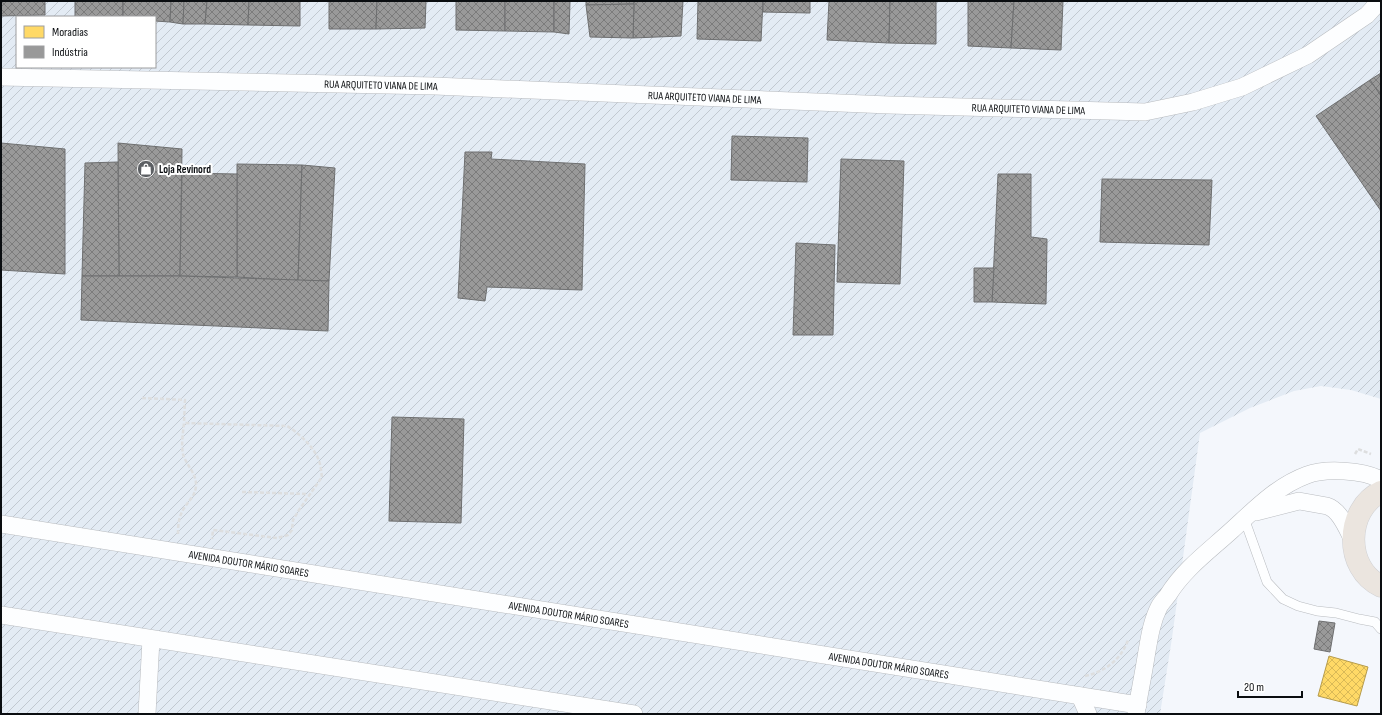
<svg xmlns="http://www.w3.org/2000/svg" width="1382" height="715" font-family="'Sofia Sans Condensed',sans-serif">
	<defs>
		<pattern id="industrial-furrows" width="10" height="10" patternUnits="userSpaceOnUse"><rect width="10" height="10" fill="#e3ebf4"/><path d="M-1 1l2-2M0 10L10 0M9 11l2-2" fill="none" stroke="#c1c8d0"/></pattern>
		<pattern id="homes-cross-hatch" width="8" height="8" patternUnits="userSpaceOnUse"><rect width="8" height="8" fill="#ffd966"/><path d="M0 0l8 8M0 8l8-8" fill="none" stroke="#d9b957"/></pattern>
		<pattern id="industry-cross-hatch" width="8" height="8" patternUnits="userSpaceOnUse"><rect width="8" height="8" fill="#999"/><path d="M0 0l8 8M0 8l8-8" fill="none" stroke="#7b7b7b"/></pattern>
	</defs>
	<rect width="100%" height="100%" fill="#f4f7fc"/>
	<path fill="url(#industrial-furrows)" fill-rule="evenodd" d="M 1,1 L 1381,1 L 1381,399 L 1351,390 L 1321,386 L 1294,391 L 1250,408 L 1200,433 L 1172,638 L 1160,714 L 1,714 ZM 17,17 L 155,17 L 155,67 L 17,67 Z"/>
	<path fill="url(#homes-cross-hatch)" stroke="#b69c4c" d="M 1329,656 L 1368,667 L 1357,706 L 1318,696 Z"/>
	<g fill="url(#industry-cross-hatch)" stroke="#6e6f70">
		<path d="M 1,1 L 45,1 L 45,15 L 1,16 Z"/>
		<rect x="75" y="1" width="48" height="16"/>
		<path d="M 123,1 L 171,1 L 170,22 L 155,21 L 155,17 L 123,17 Z"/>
		<path d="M 171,1 L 184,1 L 183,24 L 170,22 Z"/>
		<path d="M 184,1 L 207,1 L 205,24 L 183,24 Z"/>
		<path d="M 207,1 L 249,1 L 248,25 L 205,24 Z"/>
		<path d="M 249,1 L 300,1 L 300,26 L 248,25 Z"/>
		<path d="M 329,1 L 377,1 L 376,29 L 329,29 Z"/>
		<path d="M 377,1 L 426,1 L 425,28 L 376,29 Z"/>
		<path d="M 456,1 L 505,1 L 505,31 L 456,30 Z"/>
		<path d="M 505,1 L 554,1 L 554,32 L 505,31 Z"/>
		<path d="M 554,1 L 570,1 L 569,34 L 554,32 Z"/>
		<path d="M 586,1 L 634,1 L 634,4 L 586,5 Z"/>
		<path d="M 634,1 L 683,1 L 681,36 L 633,38 Z"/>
		<path d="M 698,1 L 763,1 L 761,41 L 697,39 Z"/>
		<path d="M 763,1 L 810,1 L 810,13 L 763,12 Z"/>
		<path d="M 829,1 L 890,1 L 889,43 L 827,40 Z"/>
		<path d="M 890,1 L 936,1 L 936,44 L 889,43 Z"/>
		<path d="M 968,1 L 1014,1 L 1011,48 L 968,46 Z"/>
		<path d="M 1014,1 L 1063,1 L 1061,50 L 1011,48 Z"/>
		<path d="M 634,4 L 633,38 L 590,37 L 586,5 Z"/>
		<path d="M 1381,73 L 1381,96 L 1370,80 Z"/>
		<path d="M 1370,80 L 1381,96 L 1381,211 L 1316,116 Z"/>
		<path d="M 732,136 L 808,138 L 807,182 L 731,180 Z"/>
		<path d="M 1,143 L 65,149 L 65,274 L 1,270 Z"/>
		<path d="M 118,143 L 182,149 L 180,276 L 119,276 Z"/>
		<path d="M 465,152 L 492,152 L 491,159 L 585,164 L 582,290 L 487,287 L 485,301 L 458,298 Z"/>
		<path d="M 841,159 L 904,161 L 900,284 L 837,282 Z"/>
		<path d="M 118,162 L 119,276 L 82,276 L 85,163 Z"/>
		<path d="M 237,164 L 302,165 L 298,281 L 237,277 Z"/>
		<path d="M 302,165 L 335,168 L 329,281 L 298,281 Z"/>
		<path d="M 182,173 L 237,174 L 237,277 L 180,276 Z"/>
		<path d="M 998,174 L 1031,174 L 1031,237 L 1047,239 L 1046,304 L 992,302 Z"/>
		<path d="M 1102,179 L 1212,180 L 1209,245 L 1100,242 Z"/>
		<path d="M 796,243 L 835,245 L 833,335 L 793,335 Z"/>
		<path d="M 974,268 L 994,268 L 992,302 L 974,302 Z"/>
		<path d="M 82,276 L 180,276 L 329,281 L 328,331 L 81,320 Z"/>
		<path d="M 392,417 L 464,419 L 461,523 L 389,521 Z"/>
		<path d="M 1319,621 L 1335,623 L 1330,652 L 1314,649 Z"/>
	</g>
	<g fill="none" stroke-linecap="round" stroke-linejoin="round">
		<defs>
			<path id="service" d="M 1244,518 L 1267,582 L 1283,599 L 1298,606 L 1317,611 L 1336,613 L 1359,619 L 1375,622 L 1381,629"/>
			<g id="minor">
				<path id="s1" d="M 1,77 L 435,86 L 889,105 L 1145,112 L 1193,102 L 1242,87 L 1308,55 L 1367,15 L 1380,1"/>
				<path d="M 1256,512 L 1299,501 L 1327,506 C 1340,510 1347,529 1353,540"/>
				<path id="s2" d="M 1,524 L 1138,705"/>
				<path d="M 1,615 L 634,714"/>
				<path d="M 1080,696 L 1088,714"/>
				<path d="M 147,714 L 151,639"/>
				<path d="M 1136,714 C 1139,695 1143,676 1146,657 C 1149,640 1151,623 1159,607 C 1161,603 1165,599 1168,595 C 1184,569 1209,551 1232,530 C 1255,509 1277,486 1307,475 C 1325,468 1364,470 1381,480"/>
			</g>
			<path id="primary" d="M 1381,492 C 1345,509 1344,569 1381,586"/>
		</defs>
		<use href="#service" stroke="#b9bcc0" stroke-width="10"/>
		<use href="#minor" stroke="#b9bcc0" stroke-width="18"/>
		<use href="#primary" stroke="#cfd0d3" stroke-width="23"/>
		<g stroke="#dddedf" stroke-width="2.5" stroke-dasharray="4 2" stroke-linecap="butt">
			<path d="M 142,398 L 185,400 L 184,423"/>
			<path d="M 1355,454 L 1358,449 L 1371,454"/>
			<path d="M 242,492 L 308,494"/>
			<path d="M 178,534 C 178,524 179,515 185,507 C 190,499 195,496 196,486 C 197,474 186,465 183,454 C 181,444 183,433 184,423 L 287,426 C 299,433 315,448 319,461 C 321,466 321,472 322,477 L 299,510 L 293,520 L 292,530 L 288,535 L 277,538 L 213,530 L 212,539"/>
			<path d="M 1085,676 C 1104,672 1121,660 1128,640"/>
		</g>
		<use href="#service" stroke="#fdfeff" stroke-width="9"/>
		<use href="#minor" stroke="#fdfeff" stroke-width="17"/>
		<use href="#primary" stroke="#ebe5df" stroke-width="22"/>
	</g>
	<defs>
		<symbol id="shop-disc" viewBox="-11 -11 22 22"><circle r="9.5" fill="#5c5f63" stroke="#fff"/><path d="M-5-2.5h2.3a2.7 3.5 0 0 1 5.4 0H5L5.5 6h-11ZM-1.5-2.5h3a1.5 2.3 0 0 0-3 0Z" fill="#fff"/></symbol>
	</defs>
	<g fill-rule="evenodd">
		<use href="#shop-disc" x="136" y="159" width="20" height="20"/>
	</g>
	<g text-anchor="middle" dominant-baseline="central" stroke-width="4" stroke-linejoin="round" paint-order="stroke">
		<g font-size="11" fill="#0a0d10" stroke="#fff">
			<text stroke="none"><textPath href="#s1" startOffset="380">RUA ARQUITETO VIANA DE LIMA</textPath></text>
			<text stroke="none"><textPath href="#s1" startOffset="704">RUA ARQUITETO VIANA DE LIMA</textPath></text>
			<text stroke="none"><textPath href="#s1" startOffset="1028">RUA ARQUITETO VIANA DE LIMA</textPath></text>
			<text stroke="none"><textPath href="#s2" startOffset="251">AVENIDA DOUTOR MÁRIO SOARES</textPath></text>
			<text stroke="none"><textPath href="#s2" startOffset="575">AVENIDA DOUTOR MÁRIO SOARES</textPath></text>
			<text stroke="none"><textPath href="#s2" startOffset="899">AVENIDA DOUTOR MÁRIO SOARES</textPath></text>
		</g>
		<g font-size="11" font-weight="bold" fill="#0a0d10" stroke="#fff" text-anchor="start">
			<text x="159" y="169">Loja Revinord</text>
		</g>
	</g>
	<rect width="1382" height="715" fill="none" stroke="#0a0d10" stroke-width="4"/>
	<rect x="16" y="16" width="140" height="52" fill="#ffffff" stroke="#9d9e9f"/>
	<rect x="24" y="26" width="20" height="12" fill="#ffd966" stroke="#9d9e9f"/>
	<text x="52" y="36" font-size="12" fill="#0a0d10">Moradias</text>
	<rect x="24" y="46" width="20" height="12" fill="#999999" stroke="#9d9e9f"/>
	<text x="52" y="56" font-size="12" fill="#0a0d10">Indústria</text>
	<path d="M1238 691v6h64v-6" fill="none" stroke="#0a0d10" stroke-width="2"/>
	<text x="1244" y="691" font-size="12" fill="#0a0d10" stroke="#ffffff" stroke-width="3" paint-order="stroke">20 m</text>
</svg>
